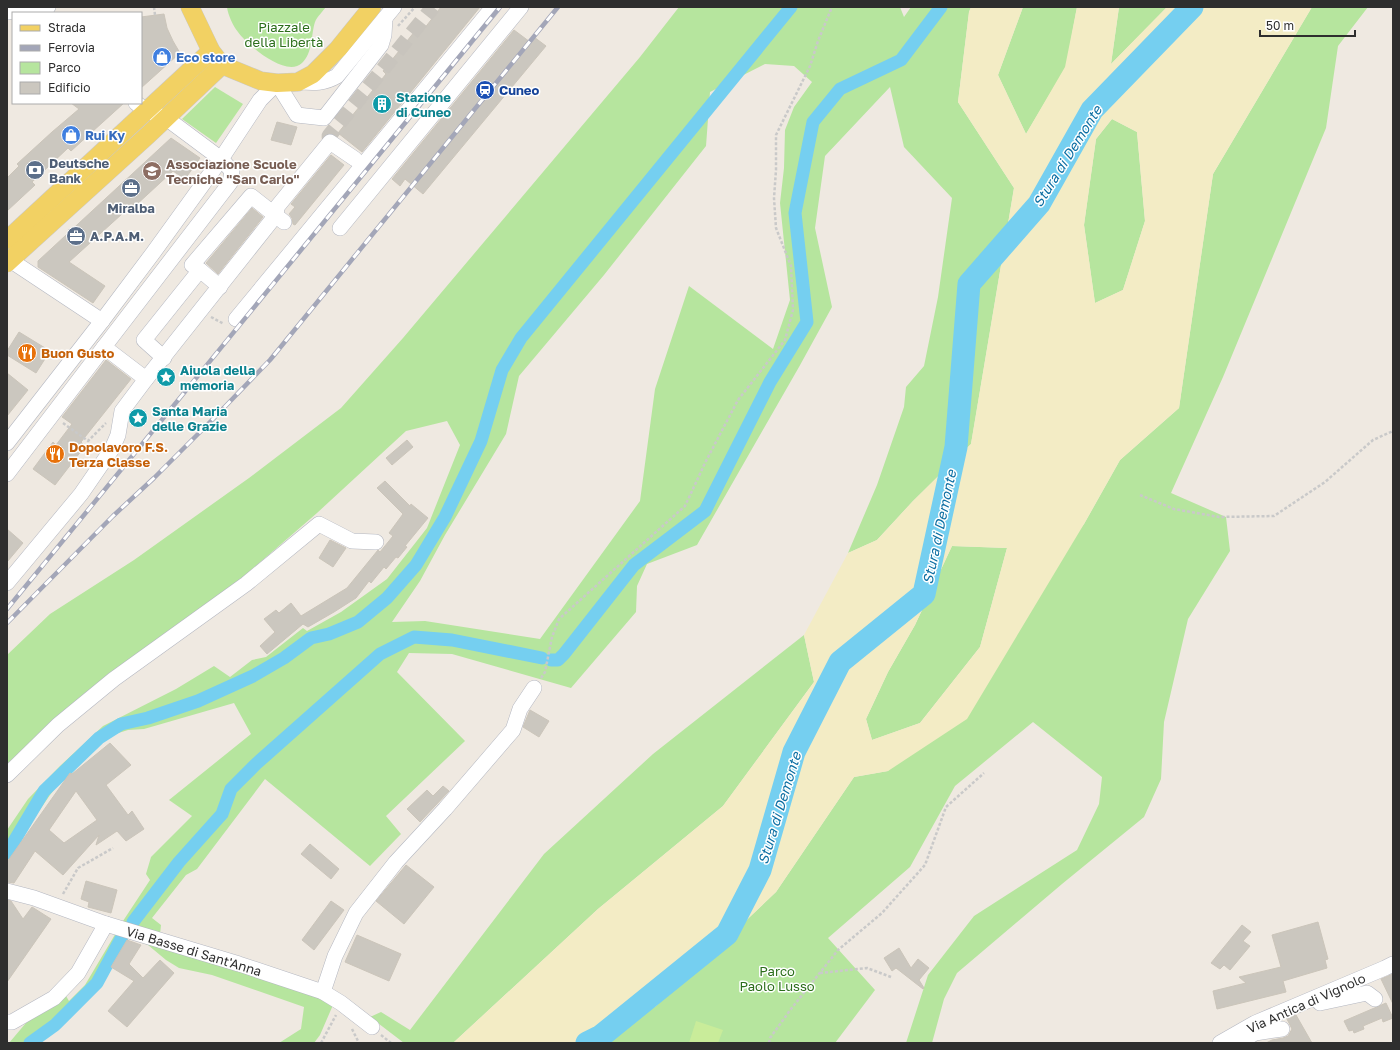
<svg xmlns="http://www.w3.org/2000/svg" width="1400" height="1050" font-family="'Golos Text',sans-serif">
	<rect width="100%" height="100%" fill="#efe9e1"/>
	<g fill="#b6e59e" fill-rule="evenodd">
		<path d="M 227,7 L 326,7 C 323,11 317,17 315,22 C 311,34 313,53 302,63 C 286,78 248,46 238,32 C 233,26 228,15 227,7 Z"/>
		<path d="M 679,7 L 900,7 L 904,17 L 911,7 L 971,7 L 969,12 L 958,102 L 1014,188 L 971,444 L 913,501 L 877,540 L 848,553 L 877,485 L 904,407 L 906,387 L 924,366 L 938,297 L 952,198 L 904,147 L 890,87 L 825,156 L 815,228 L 832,307 L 799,367 L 697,545 L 647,564 L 637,586 L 636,612 L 571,688 L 452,654 L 409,653 L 397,672 L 465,741 L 386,816 L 401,834 L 370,866 L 265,779 L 197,869 L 186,875 L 152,918 L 161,925 L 159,944 L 303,989 L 333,1005 L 320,1035 L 314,1043 L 279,1043 L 301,1029 L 304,1007 L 212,975 L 179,968 L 166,960 L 148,945 L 129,937 L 111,967 L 100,988 L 40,1043 L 9,1043 L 31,1017 L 66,996 L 69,1001 L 85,985 L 123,921 L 150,880 L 146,874 L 151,857 L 192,816 L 169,800 L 251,734 L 234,703 L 144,729 L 128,730 L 109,736 L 69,770 L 50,795 L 10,853 L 7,851 L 7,830 L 28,799 L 60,766 L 103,726 L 176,689 L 214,666 L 230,677 L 252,660 L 266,657 L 303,628 L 307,631 L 341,612 L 387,579 L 427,528 L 460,445 L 447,421 L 406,431 L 317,513 L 222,595 L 30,743 L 7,764 L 7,655 L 50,614 L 134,560 L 249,478 L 341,408 L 403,338 L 640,57 ZM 765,64 L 794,66 L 812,82 L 794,107 L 785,130 L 784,168 L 780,203 L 790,300 L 773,349 L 689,286 L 655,389 L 640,501 L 540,639 L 425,621 L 392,622 L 420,581 L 445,535 L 506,434 L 519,376 L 604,275 L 706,146 L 710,92 Z"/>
		<path d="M 1023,7 L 1077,7 L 1066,67 L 1026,134 L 998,75 Z"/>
		<path d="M 1119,7 L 1167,7 L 1111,64 Z"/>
		<path d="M 1312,7 L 1368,7 L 1338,46 L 1326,128 L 1223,377 L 1171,493 L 1226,517 L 1230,551 L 1188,619 L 1164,722 L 1161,779 L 1144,817 L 1062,884 L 957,973 L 944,999 L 932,1043 L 906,1043 L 928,975 L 974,916 L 1077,850 L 1099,804 L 1102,777 L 1033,722 L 955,786 L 910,867 L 828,938 L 875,990 L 835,1043 L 595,1043 L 656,1006 L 776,892 L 854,777 L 888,771 L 1084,524 L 1120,460 L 1179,408 L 1213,174 Z"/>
		<path d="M 215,87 L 243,104 L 216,143 L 182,119 Z"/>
		<path d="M 1112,119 L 1137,132 L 1145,221 L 1123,290 L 1095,303 L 1084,225 L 1096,139 Z"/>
		<path d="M 952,546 L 1007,548 L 980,647 L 920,723 L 872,740 L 866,719 L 888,672 L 915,625 Z"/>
		<path d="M 804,635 L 814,682 L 723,806 L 598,909 L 453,1043 L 404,1043 L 370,1017 L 381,1012 L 410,1030 L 544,854 L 653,754 Z"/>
	</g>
	<path fill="#f3ecc5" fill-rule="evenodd" d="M 971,7 L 1023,7 L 998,75 L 1026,134 L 1065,67 L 1077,7 L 1119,7 L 1111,64 L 1167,7 L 1312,7 L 1213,174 L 1179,408 L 1120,460 L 1084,524 L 967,719 L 888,771 L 854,777 L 776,892 L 656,1006 L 595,1043 L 453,1043 L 598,909 L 723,806 L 814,682 L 804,635 L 848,553 L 877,540 L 913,501 L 971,444 L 1014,188 L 958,102 L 969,12 ZM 1112,119 L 1137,132 L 1145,221 L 1123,290 L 1095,303 L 1084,225 L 1096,139 ZM 952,546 L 1007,548 L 980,647 L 920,723 L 872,740 L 866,719 L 888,672 L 915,625 Z"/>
	<path fill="#c9ec9a" d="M 696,1021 L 723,1030 L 718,1043 L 689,1043 Z"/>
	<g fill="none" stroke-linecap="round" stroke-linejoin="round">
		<g stroke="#75cff0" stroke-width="13">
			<path d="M 551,660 L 558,660 L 564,654 L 634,565 L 705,511 L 770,382 L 807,322 L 795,213 L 813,122 L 840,89 L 901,60 L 941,7"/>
			<path d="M 7,853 L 44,791 L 99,738 L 121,724 L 148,718 L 198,701 L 253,676 L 284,658 L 311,638 L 329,634 L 358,622 L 387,598 L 416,565 L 445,517 L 481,441 L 502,370 L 521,338 L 791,7"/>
			<path d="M 133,922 L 179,862 L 222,814 L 231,789 L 256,764 L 380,654 L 414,637 L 452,640 L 542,658"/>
			<path d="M 30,1043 L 55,1025 L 97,983 L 123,935"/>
		</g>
		<path stroke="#75cff0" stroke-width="23" d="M 587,1043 L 601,1036 L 727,934 L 760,870 L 794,752 L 840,662 L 924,594 L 956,447 L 969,284 L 1039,204 L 1092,110 L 1192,7"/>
	</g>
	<g fill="#cbc7bf" stroke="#cbc5ba" fill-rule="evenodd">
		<path d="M 441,7 L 480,7 L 362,152 L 338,133 L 386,74 L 383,71 L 419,26 L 424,29 Z"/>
		<path d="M 164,14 L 167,28 L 173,41 L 180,53 L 141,88 L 141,17 Z"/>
		<path d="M 514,30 L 530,42 L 534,37 L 546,46 L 423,194 L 405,179 L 400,186 L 392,179 Z"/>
		<path d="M 71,103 L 124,103 L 71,151 L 68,148 L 32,182 L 35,185 L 7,211 L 7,178 L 19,166 L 17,164 L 52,132 L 79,109 Z"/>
		<path d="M 277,122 L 297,127 L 291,145 L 271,140 Z"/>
		<path d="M 171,138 L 200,158 L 185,179 L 173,171 L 135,206 L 133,204 L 69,262 L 105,286 L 93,303 L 38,267 L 38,261 Z"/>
		<path d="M 331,155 L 344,165 L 295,225 L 293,224 L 292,218 L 289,214 L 295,207 L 291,204 Z"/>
		<path d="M 252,208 L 263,217 L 218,274 L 206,263 Z"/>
		<path d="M 19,332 L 50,351 L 36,373 L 7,355 L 7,351 Z"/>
		<path d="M 106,360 L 131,379 L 81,442 L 85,446 L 55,485 L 33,469 L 53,442 L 56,445 L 72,424 L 62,417 Z"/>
		<path d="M 7,373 L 28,390 L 7,416 Z"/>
		<path d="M 407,440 L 413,447 L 392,465 L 386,458 Z"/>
		<path d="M 385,481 L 410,506 L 411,504 L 428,518 L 405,546 L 407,547 L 398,558 L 396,557 L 386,569 L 384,567 L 371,583 L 369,581 L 356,598 L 334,612 L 308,627 L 303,624 L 267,654 L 260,646 L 275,632 L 264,619 L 276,610 L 279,613 L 291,603 L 301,616 L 347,588 L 378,550 L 380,552 L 393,536 L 389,533 L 403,514 L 377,488 Z"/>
		<path d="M 7,529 L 23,543 L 7,562 Z"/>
		<path d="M 330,540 L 346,548 L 333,567 L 319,558 Z"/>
		<path d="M 530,710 L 549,721 L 539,737 L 523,727 Z"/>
		<path d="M 110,743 L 131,765 L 106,785 L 128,815 L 132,811 L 144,829 L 126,841 L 117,831 L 96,845 L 99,835 L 63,875 L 35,851 L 14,883 L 7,882 L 7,862 L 70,773 L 72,774 ZM 76,791 L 97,820 L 64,843 L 49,830 Z"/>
		<path d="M 443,786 L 449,791 L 420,822 L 407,809 L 427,790 L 433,796 Z"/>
		<path d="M 310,844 L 339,869 L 331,879 L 301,854 Z"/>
		<path d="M 406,865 L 434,887 L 404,924 L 376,901 Z"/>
		<path d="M 86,881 L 117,890 L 111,913 L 88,907 L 89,902 L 81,899 Z"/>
		<path d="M 7,900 L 11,901 L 23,919 L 32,907 L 51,919 L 7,982 Z"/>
		<path d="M 331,901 L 344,910 L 314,950 L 302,940 Z"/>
		<path d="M 1318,922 L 1328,959 L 1325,960 L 1327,968 L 1283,981 L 1286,992 L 1217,1009 L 1213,991 L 1246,983 L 1239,977 L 1281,967 L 1272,935 Z"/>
		<path d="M 1242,925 L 1251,932 L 1243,941 L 1250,946 L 1230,970 L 1224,965 L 1220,969 L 1211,963 Z"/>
		<path d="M 357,935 L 401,954 L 389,981 L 345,962 Z"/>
		<path d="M 127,940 L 141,945 L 129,964 L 143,978 L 160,960 L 174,973 L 127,1027 L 108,1011 L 134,981 L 111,967 Z"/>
		<path d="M 899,948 L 911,968 L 918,959 L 929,968 L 919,980 L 924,988 L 923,989 L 896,968 L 892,971 L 884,958 Z"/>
		<path d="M 1393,974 L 1393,1004 L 1381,979 Z"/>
		<path d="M 1386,1003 L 1393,1018 L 1383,1022 L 1382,1018 L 1363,1026 L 1364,1029 L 1354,1033 L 1353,1030 L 1349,1031 L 1344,1021 Z"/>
		<path d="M 1296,1015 L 1312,1043 L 1266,1043 L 1272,1040 L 1283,1038 L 1288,1036 L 1292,1029 L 1287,1019 Z"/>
	</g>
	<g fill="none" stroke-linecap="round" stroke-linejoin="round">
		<path stroke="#c8c4bd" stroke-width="15" stroke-dasharray="15 8" stroke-linecap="butt" d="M 330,142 L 329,136 L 433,7"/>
		<defs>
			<g id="minor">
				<path d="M 7,12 L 48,7"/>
				<path d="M 298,82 C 314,83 323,84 337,76 L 394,7"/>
				<path d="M 136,103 L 147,111 L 166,118 L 221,159 L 232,171 L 230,183 L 104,347 L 146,379 L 276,215 L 277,207 L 330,142 L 355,159"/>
				<path d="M 340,228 L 521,7"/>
				<path d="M 10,260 L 102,321"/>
				<path d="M 200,270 L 192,265 L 251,196 L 284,222"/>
				<path d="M 236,319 L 493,7"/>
				<path d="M 164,358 L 144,340 L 200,270 L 220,287"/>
				<path d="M 7,443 L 102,321 L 153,253 L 221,159 L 260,100 L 277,83 L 297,115 L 324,118 L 381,45 L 384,35 L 385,18"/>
				<path d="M 7,474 L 104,347"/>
				<path d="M 7,583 L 81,494 L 112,449 L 118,435 L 122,411 L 146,379"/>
				<path d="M 7,775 L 58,725 L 114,679 L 246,584 L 319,524 L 352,541 L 376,542"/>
				<path d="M 7,891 L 34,898 L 106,924 L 239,964 L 323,992 L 341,1003 L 372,1027"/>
				<path d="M 323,992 L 335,956 L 356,913 L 396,862 L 445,809 L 513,730 L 520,709 L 534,688"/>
				<path d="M 1320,1003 L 1367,993 L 1375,999"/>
				<path d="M 7,1022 L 12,1022 L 54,998 L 78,973 L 106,924"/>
				<path d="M 1243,1040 L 1255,1033 L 1282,1029"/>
				<path d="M 1220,1043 L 1255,1023 L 1385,968 L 1393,964"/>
			</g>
			<g id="major">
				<path d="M 190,7 L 211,51 L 222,65 L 261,81 L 277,83 L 298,82 L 313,74 L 338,49 L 372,7"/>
				<path d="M 7,240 L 211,51"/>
				<path d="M 7,263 L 148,135 L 222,65"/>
			</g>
		</defs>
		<use href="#minor" stroke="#b4b7c1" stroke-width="16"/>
		<use href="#major" stroke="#c9c9c9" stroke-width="19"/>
		<g stroke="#c9c9c9" stroke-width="2.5" stroke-dasharray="3 2" stroke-linecap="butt">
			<path d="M 154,7 L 155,15"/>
			<path d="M 398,26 L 415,7"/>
			<path d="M 211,317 L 224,324"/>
			<path d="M 63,423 L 88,441 L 106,423"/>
			<path d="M 1140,495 L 1174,509 L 1219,517 L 1274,516 L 1325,482 L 1373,440 L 1393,431"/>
			<path d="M 541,678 L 545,672 L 552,637 L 559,619 L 685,506 L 706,461 L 738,400 L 785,340 L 793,310 L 791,266 L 776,228 L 774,198 L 776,170 L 776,135 L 810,66 L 818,41 L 832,7"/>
			<path d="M 63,894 L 78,868 L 113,848"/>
			<path d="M 820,973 L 867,968 L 891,977"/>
			<path d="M 352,1029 L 359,1043"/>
			<path d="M 381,1035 L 391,1043"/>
			<path d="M 321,1043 L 336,1015"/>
			<path d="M 769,1043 L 770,1038 L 791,1009 L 838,950 L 882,913 L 925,865 L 946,807 L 984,773"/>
		</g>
		<use href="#minor" stroke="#fff" stroke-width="15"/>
		<use href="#major" stroke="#f2d163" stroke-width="18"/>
		<defs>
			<g id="rail">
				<path d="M 7,609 L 500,7"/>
				<path d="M 7,623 L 113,516 L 154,478 L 214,418 L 270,360 L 558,7"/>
			</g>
		</defs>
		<use href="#rail" stroke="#a3a6b8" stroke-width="4.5"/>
		<use href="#rail" stroke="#fff" stroke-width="3" stroke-dasharray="9" stroke-linecap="butt"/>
	</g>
	<defs>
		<symbol id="shop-disc" viewBox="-11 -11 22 22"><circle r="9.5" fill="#3f7fe0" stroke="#fff"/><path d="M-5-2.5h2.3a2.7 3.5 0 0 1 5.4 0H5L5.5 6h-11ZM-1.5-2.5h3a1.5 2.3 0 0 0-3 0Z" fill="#fff"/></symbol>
		<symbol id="station-disc" viewBox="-11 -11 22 22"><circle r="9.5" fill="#1a4fb4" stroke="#fff"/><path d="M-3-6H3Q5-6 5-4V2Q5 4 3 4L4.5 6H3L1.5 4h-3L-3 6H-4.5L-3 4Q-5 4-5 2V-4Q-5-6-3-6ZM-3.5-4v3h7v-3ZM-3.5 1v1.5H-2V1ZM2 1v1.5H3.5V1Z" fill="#fff"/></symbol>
		<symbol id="building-disc" viewBox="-11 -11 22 22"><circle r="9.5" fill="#0f9aa8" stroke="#fff"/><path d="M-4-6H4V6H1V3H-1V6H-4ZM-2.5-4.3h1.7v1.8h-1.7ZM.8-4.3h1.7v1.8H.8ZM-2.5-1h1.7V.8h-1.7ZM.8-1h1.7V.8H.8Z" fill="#fff"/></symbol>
		<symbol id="bank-disc" viewBox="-11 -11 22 22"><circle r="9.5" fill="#5c6f8a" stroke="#fff"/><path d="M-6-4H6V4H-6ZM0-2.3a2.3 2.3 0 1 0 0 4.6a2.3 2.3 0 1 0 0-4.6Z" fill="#fff"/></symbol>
		<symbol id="university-disc" viewBox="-11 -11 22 22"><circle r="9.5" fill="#8d6e63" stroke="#fff"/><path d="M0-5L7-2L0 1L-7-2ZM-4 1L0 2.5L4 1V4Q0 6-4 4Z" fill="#fff"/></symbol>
		<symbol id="office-disc" viewBox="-11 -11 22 22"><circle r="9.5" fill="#5c6f8a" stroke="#fff"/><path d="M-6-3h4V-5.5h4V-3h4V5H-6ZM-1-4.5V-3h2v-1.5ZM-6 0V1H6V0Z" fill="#fff"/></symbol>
		<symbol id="restaurant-disc" viewBox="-11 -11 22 22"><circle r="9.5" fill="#e8710a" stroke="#fff"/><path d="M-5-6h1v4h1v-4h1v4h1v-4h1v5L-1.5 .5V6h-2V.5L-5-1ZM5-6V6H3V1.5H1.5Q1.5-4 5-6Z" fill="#fff"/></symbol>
		<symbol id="sight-disc" viewBox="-11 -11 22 22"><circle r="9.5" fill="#0f9aa8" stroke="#fff"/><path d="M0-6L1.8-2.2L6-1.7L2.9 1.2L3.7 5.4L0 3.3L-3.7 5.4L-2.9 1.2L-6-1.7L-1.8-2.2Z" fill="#fff"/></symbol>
	</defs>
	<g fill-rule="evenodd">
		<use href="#shop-disc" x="151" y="46" width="22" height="22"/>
		<use href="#station-disc" x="474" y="79" width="22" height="22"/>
		<use href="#building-disc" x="371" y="93" width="22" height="22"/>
		<use href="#shop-disc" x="60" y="124" width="22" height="22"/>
		<use href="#bank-disc" x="24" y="159" width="22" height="22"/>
		<use href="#university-disc" x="141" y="160" width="22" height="22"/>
		<use href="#office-disc" x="120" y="177" width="22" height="22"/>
		<use href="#office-disc" x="65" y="225" width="22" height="22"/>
		<use href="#restaurant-disc" x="16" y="342" width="22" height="22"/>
		<use href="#sight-disc" x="155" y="366" width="22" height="22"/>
		<use href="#sight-disc" x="127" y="407" width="22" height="22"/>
		<use href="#restaurant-disc" x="44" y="443" width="22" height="22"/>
	</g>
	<g text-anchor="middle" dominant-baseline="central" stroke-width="3" stroke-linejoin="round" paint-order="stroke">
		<g font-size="13" fill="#2c6e1b" stroke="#fff">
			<text x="284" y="27">Piazzale<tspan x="284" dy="15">della Libertà</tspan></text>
			<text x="777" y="971">Parco<tspan x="777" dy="15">Paolo Lusso</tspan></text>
		</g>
		<g font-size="13" font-weight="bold" fill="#366cbe" stroke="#fff" text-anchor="start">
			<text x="176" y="57">Eco store</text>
			<text x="85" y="135">Rui Ky</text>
		</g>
		<g font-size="13" font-weight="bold" fill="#164399" stroke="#fff" text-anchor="start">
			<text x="499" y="90">Cuneo</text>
		</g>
		<g font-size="13" font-weight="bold" fill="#0d838f" stroke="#fff" text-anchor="start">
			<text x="396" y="97">Stazione<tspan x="396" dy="15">di Cuneo</tspan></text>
			<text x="180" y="370">Aiuola della<tspan x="180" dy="15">memoria</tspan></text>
			<text x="152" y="411">Santa Maria<tspan x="152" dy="15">delle Grazie</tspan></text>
		</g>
		<g font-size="13" font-weight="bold" fill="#4e5e75" stroke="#fff" text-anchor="start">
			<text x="49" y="163">Deutsche<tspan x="49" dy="15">Bank</tspan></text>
			<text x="131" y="208" text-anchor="middle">Miralba</text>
			<text x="90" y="236">A.P.A.M.</text>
		</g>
		<g font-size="13" font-weight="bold" fill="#785e54" stroke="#fff" text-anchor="start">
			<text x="166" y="164">Associazione Scuole<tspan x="166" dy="15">Tecniche "San Carlo"</tspan></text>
		</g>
		<g font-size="13" font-weight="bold" fill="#c56008" stroke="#fff" text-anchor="start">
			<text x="41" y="353">Buon Gusto</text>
			<text x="69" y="447">Dopolavoro F.S.<tspan x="69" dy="15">Terza Classe</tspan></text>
		</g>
		<g font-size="13" fill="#2e2e2e" stroke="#fff">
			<text transform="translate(194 951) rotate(17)">Via Basse di Sant'Anna</text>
			<text transform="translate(1306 1003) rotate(-24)">Via Antica di Vignolo</text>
		</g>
		<g font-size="14" font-style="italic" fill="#0d6fa3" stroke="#fff">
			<text transform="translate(1067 156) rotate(-58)">Stura di Demonte</text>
			<text transform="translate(939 527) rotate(-78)">Stura di Demonte</text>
			<text transform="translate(779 808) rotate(-73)">Stura di Demonte</text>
		</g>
	</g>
	<rect width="1400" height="1050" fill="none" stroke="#2e2e2e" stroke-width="16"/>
	<rect x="12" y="12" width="130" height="92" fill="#ffffff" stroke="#ababab"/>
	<rect x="20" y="25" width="20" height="6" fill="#f2d163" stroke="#ababab"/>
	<text x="48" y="32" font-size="12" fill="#2e2e2e">Strada</text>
	<rect x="20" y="45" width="20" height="6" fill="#a3a6b8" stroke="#ababab"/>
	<text x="48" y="52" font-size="12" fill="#2e2e2e">Ferrovia</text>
	<rect x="20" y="62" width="20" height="12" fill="#b6e59e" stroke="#ababab"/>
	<text x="48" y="72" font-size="12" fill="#2e2e2e">Parco</text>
	<rect x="20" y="82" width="20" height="12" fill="#cbc7bf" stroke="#ababab"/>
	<text x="48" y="92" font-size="12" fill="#2e2e2e">Edificio</text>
	<path d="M1260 30v6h95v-6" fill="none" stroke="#2e2e2e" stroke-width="2"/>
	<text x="1266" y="30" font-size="12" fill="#2e2e2e" stroke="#ffffff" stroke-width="3" paint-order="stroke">50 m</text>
</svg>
